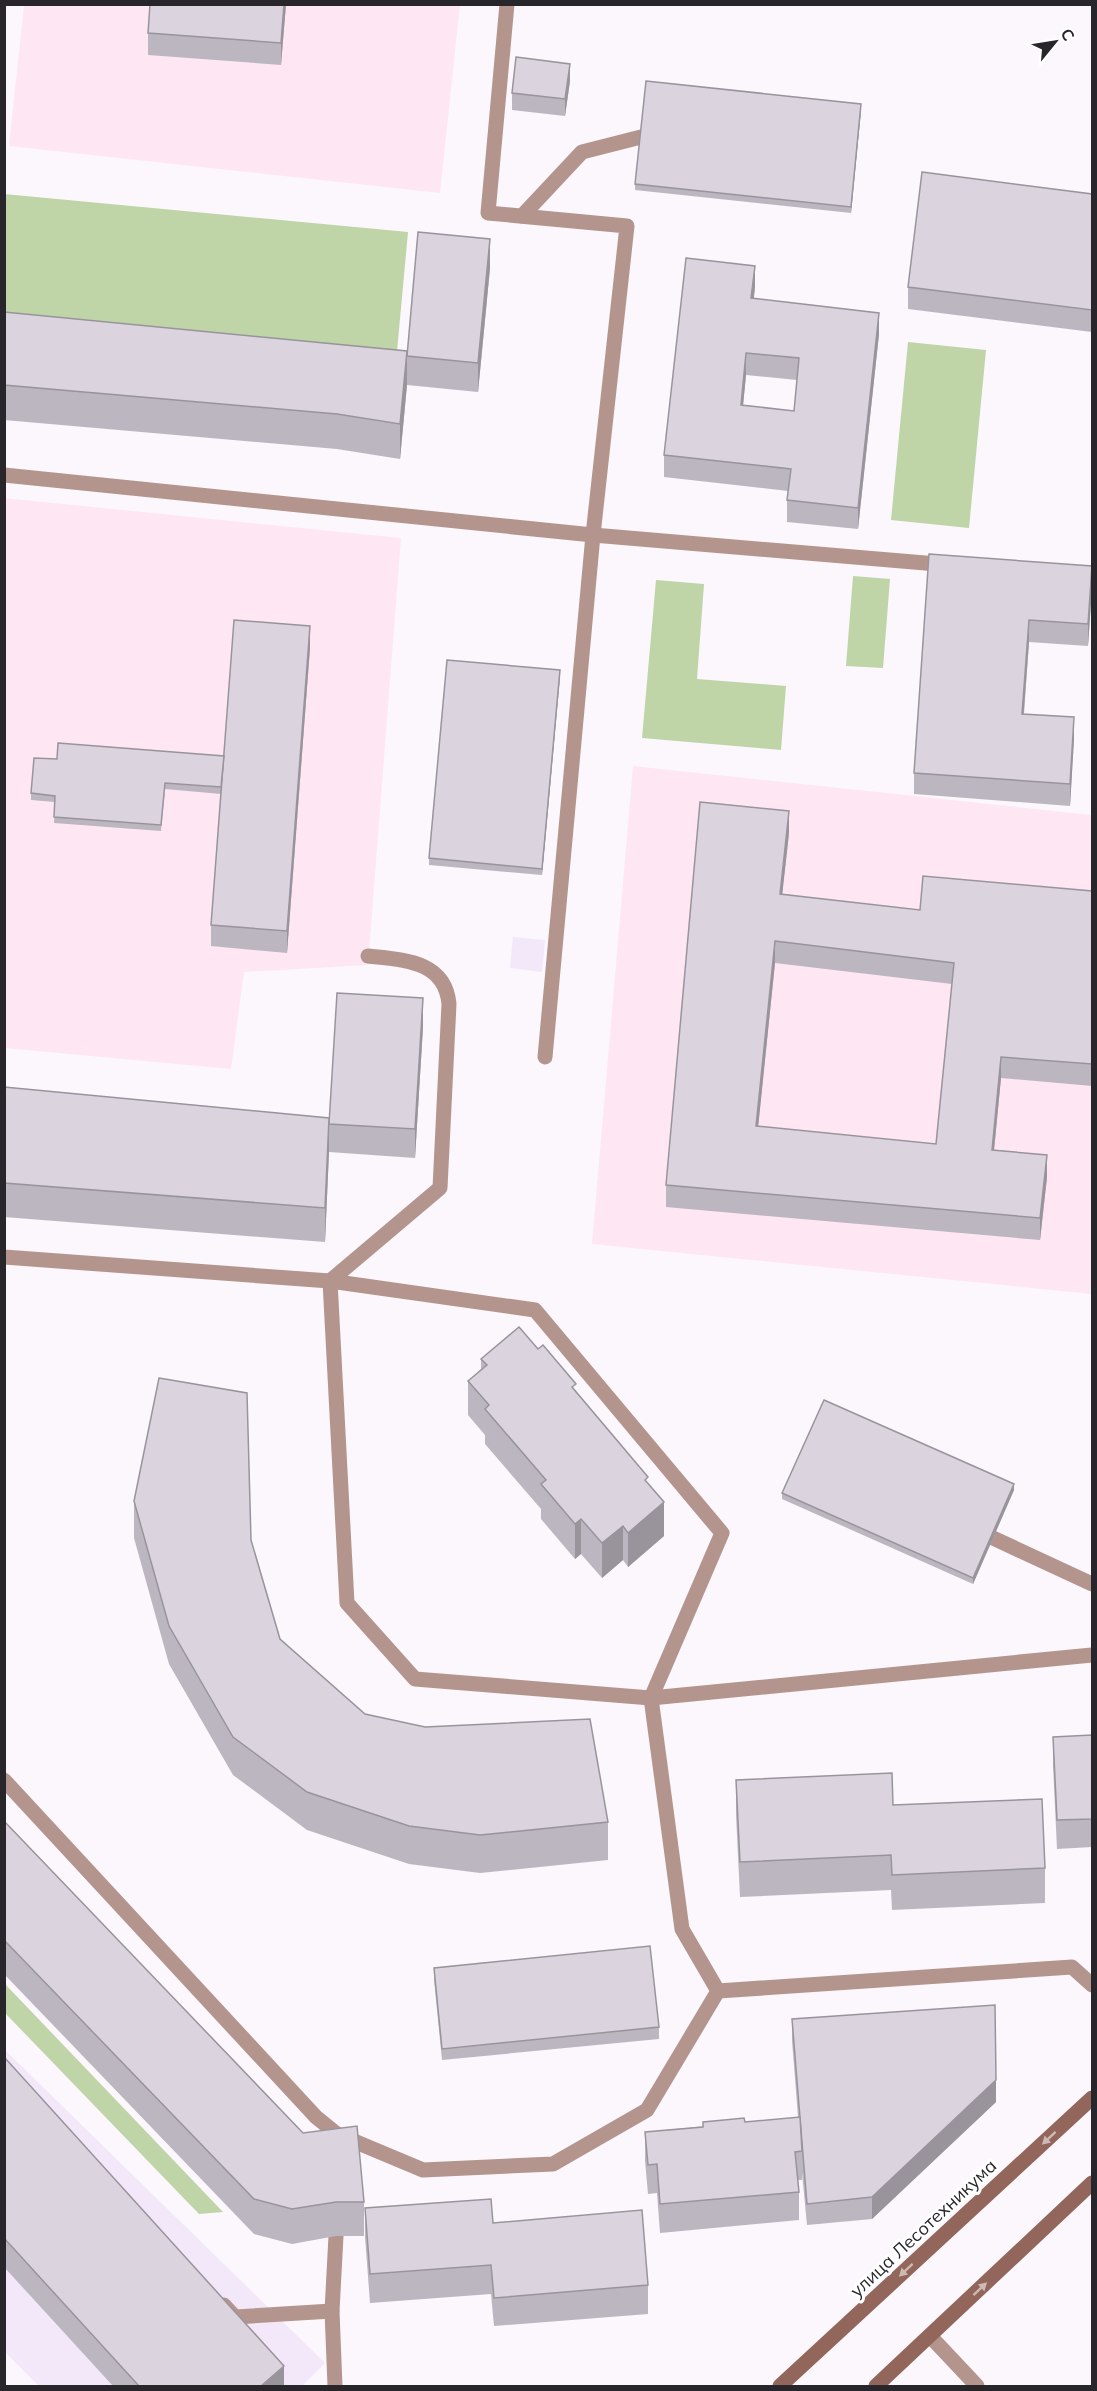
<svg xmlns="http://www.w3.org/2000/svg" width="1097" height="2391" font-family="Mulish,sans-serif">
	<rect width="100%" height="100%" fill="#fbf7fd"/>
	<g fill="#f3e8fa">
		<path d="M 513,937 L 545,940 L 542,972 L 510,968 Z"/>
		<path d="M 4,2049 L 325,2363 L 302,2386 L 39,2386 L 5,2352 Z"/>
	</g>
	<g fill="#fee7f3">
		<path d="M 24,5 L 460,5 L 440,193 L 9,146 Z"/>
		<path d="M 4,498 L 401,538 L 368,965 L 244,972 L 231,1069 L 5,1048 Z"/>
		<path d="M 633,766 L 1092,815 L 1092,1294 L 592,1244 Z"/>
	</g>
	<g fill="#bfd4a7">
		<path d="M 4,194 L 408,232 L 395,373 L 5,336 Z"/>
		<path d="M 908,342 L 986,350 L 969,528 L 891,520 Z"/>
		<path d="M 853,576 L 890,579 L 883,668 L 846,666 Z"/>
		<path d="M 656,580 L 704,584 L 697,679 L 786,686 L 781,750 L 642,738 Z"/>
		<path d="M 4,1985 L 5,1984 L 223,2212 L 199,2214 L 5,2013 Z"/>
	</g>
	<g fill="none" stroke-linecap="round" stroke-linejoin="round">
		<g stroke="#b4958d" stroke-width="15">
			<path d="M 522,216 L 582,152 L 641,137"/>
			<path d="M 4,475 L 593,535 L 627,226 L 488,213 L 507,4"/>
			<path d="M 368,956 C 402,960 445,960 449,1004 L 440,1188 L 330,1281 L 347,1603 L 415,1679 L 651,1698 L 1092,1655"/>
			<path d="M 545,1057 L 593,535 L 949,565"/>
			<path d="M 4,1257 L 330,1281 L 535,1310 L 722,1533 L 651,1698 L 682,1929 L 718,1991 L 1072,1967 L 1092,1985"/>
			<path d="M 993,1538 L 1092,1584"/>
			<path d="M 4,1780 L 316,2117 L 337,2134 L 423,2170 L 553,2164 L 647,2110 L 718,1991"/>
			<path d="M 224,2305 L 235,2317 L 332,2311"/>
			<path d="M 930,2336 L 977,2386"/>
			<path d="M 335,2386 L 332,2311 L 336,2236"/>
		</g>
		<g stroke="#92665b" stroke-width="15">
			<path d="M 780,2386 L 1092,2098"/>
			<path d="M 876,2386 L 1092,2183"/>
		</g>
	</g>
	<g fill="#bcb6c0" fill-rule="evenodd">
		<path d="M 286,4 L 281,65 L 148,55 L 148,33 Z"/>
		<path d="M 570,81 L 565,116 L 512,110 L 512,93 Z"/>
		<path d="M 861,110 L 851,213 L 635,190 L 635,184 Z"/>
		<path d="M 1092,194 L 1092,332 L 908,309 L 908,287 Z"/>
		<path d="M 490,268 L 478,392 L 407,385 L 407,356 Z"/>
		<path d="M 755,287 L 754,298 L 879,334 L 858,529 L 787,522 L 787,500 L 788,491 L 664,477 L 664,455 ZM 746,375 L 797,380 L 794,411 L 743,405 Z"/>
		<path d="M 4,312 L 407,385 L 400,459 L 337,449 L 4,420 Z"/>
		<path d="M 929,554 L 1092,588 L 1088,646 L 1029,642 L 1024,714 L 1074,739 L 1070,806 L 914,794 L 914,773 Z"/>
		<path d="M 310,648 L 287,953 L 211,946 L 211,925 L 221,794 L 165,789 L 161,831 L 54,823 L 55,802 L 31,800 L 31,793 L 57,759 L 224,756 Z"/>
		<path d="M 560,676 L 542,875 L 429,865 L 429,858 Z"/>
		<path d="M 789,833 L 782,894 L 920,910 L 1092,891 L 1092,1086 L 1001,1078 L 994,1150 L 1047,1177 L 1040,1240 L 666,1207 L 666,1185 ZM 775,963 L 952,984 L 936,1144 L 758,1126 Z"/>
		<path d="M 423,1027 L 415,1158 L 329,1152 L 325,1242 L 4,1217 L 4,1087 L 329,1118 Z"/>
		<path d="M 538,1349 L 576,1391 L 648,1484 L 664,1536 L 628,1567 L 623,1560 L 602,1578 L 581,1554 L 575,1559 L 541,1519 L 541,1509 L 485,1444 L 485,1435 L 468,1415 L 468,1381 L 481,1369 L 481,1359 Z"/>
		<path d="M 1014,1490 L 973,1584 L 782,1499 L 782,1493 Z"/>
		<path d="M 134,1501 L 251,1540 L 280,1639 L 365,1714 L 608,1822 L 608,1860 L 480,1873 L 409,1864 L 307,1830 L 233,1775 L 169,1664 L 134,1538 Z"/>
		<path d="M 1092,1735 L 1092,1847 L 1057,1849 L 1053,1765 L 1053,1737 Z"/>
		<path d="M 736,1780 L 893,1805 L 1045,1868 L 1045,1903 L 892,1910 L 891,1890 L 740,1897 L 736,1815 Z"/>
		<path d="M 4,1821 L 364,2202 L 364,2236 L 336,2236 L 292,2244 L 254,2234 L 4,1974 Z"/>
		<path d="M 434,1968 L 659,2027 L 659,2039 L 442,2060 L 434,1980 Z"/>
		<path d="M 792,2019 L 996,2102 L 872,2219 L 807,2225 L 802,2173 L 802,2180 L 798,2180 L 799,2192 L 799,2220 L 660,2233 L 657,2193 L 648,2194 L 645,2161 L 645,2132 L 798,2117 L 792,2041 Z"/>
		<path d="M 5,2058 L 284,2386 L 113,2386 L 4,2267 Z"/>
		<path d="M 365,2208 L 493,2223 L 648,2285 L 648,2314 L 494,2326 L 491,2294 L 370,2303 L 365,2237 Z"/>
	</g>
	<g fill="#99949c">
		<path d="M 284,4 L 286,4 L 281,65 L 281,43 Z"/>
		<path d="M 570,64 L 570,81 L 565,116 L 565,99 Z"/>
		<path d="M 861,104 L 861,110 L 851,213 L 851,207 Z"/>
		<path d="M 490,239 L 490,268 L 478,392 L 478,363 Z"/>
		<path d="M 755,266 L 755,287 L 751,319 L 751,298 Z"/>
		<path d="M 879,313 L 879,334 L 858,529 L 858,508 Z"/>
		<path d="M 407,351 L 407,385 L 400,459 L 400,424 Z"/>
		<path d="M 746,353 L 746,375 L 741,427 L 741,405 Z"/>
		<path d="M 1092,566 L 1092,588 L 1088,646 L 1088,624 Z"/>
		<path d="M 1029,620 L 1029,642 L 1022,735 L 1022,714 Z"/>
		<path d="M 310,626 L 310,648 L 287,953 L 287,931 Z"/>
		<path d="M 560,670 L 560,676 L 542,875 L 542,869 Z"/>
		<path d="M 1074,717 L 1074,739 L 1070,806 L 1070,784 Z"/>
		<path d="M 789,811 L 789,833 L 780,915 L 780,894 Z"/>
		<path d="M 775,941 L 775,963 L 756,1148 L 756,1126 Z"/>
		<path d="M 423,998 L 423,1027 L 415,1158 L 415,1129 Z"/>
		<path d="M 1001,1057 L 1001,1078 L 992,1171 L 992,1150 Z"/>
		<path d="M 329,1118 L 329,1152 L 325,1242 L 325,1208 Z"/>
		<path d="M 1047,1155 L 1047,1177 L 1040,1240 L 1040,1218 Z"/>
		<path d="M 1014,1484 L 1014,1490 L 973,1584 L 973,1578 Z"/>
		<path d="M 664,1502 L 664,1536 L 628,1567 L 628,1533 Z"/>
		<path d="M 581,1519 L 581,1554 L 575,1559 L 575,1524 Z"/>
		<path d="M 623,1526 L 623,1560 L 602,1578 L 602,1543 Z"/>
		<path d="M 996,2080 L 996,2102 L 872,2219 L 872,2197 Z"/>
		<path d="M 284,2366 L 284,2386 L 261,2386 Z"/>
	</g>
	<g fill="#dbd4df" stroke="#99949c" stroke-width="1.5" fill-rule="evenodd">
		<path d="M 150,4 L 284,4 L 281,43 L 148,33 Z"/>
		<path d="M 516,57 L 570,64 L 565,99 L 512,93 Z"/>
		<path d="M 646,81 L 861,104 L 851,207 L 635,184 Z"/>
		<path d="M 922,172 L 1092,194 L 1092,310 L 908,287 Z"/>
		<path d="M 418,232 L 490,239 L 478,363 L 407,356 Z"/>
		<path d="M 686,258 L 755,266 L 751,298 L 879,313 L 858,508 L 787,500 L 791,469 L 664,455 ZM 746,353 L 799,358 L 794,411 L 741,405 Z"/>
		<path d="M 4,312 L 407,351 L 400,424 L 337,414 L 4,385 Z"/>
		<path d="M 929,554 L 1092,566 L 1088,624 L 1029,620 L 1022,714 L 1074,717 L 1070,784 L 914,773 Z"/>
		<path d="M 234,620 L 310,626 L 287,931 L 211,925 Z"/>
		<path d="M 447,660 L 560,670 L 542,869 L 429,858 Z"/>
		<path d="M 58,743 L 224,756 L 221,787 L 165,783 L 161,825 L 54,817 L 55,796 L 31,793 L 34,758 L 57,759 Z"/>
		<path d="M 700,802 L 789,811 L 780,894 L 920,910 L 923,876 L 1092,891 L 1092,1064 L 1001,1057 L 992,1150 L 1047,1155 L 1040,1218 L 666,1185 ZM 775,941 L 954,963 L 936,1144 L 756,1126 Z"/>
		<path d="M 337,993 L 423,998 L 415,1129 L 329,1124 Z"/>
		<path d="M 4,1087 L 329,1118 L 325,1208 L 4,1183 Z"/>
		<path d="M 519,1327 L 538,1349 L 543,1345 L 576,1384 L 572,1387 L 648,1477 L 645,1480 L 664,1502 L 628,1533 L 623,1526 L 602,1543 L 581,1519 L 575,1524 L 541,1484 L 546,1480 L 485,1409 L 489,1405 L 468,1381 L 487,1365 L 481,1359 Z"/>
		<path d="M 159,1378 L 247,1393 L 251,1540 L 280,1639 L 365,1714 L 425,1727 L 590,1719 L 608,1822 L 480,1835 L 409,1826 L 307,1792 L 233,1737 L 169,1626 L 134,1501 Z"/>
		<path d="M 824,1400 L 1014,1484 L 973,1578 L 782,1493 Z"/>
		<path d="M 1092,1735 L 1092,1819 L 1057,1820 L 1053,1737 Z"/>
		<path d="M 892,1773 L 893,1805 L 1042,1799 L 1045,1868 L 892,1875 L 891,1855 L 740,1862 L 736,1780 Z"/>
		<path d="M 4,1821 L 303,2133 L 357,2126 L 364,2202 L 336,2202 L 292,2209 L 254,2199 L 4,1940 Z"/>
		<path d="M 650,1946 L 659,2027 L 442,2049 L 434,1968 Z"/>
		<path d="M 995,2005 L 996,2080 L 872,2197 L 807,2204 L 792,2019 Z"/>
		<path d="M 5,2058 L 284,2366 L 261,2386 L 139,2386 L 4,2238 Z"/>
		<path d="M 800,2117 L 802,2151 L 795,2152 L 799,2192 L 660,2204 L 657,2164 L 648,2165 L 645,2132 L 703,2127 L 703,2122 L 724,2120 L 744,2118 L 745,2122 Z"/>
		<path d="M 491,2199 L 493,2223 L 642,2210 L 648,2285 L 494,2298 L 491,2265 L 370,2274 L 365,2208 Z"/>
	</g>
	<defs><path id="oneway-solid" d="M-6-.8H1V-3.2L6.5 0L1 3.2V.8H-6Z" transform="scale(1.5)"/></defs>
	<g fill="#cebab5">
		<use href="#oneway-solid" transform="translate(1049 2138) rotate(137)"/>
		<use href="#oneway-solid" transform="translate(906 2270) rotate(137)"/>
		<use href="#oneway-solid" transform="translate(980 2289) rotate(-43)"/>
	</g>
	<g text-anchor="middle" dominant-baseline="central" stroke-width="6" stroke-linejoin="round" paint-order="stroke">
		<g font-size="18" fill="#28262a" stroke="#fff">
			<text transform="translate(923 2228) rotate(-43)">улица Лесотехникума</text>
		</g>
	</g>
	<rect width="1097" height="2391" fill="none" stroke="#28262a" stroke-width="12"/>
	<g transform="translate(1055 42) rotate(60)" stroke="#ffffff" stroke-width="4.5" paint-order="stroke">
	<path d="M0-4.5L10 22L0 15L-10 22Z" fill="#28262a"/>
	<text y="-9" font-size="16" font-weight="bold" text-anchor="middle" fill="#28262a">С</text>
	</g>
</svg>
